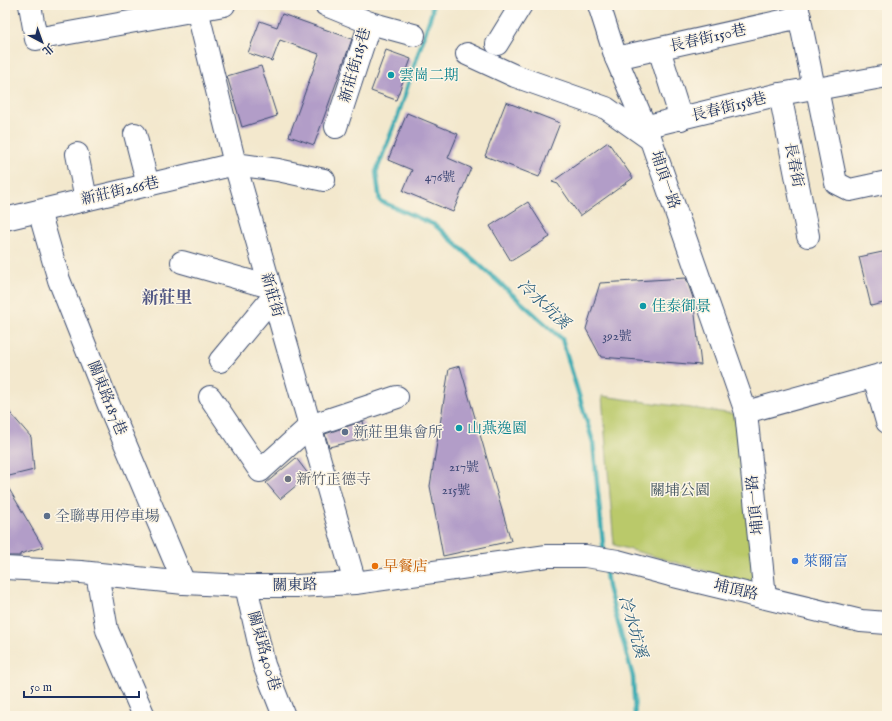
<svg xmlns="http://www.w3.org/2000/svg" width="892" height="721" font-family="'IM FELL English','Noto Serif TC',serif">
	<rect width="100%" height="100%" fill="#fcf5e5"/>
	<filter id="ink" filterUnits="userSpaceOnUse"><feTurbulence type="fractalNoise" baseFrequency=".025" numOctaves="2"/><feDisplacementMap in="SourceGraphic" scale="8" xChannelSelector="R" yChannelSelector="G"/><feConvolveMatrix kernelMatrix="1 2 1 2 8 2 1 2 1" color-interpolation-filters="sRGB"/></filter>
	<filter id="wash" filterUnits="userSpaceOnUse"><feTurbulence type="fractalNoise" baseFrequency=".012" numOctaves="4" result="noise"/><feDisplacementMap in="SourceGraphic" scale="16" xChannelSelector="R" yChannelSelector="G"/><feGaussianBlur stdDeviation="0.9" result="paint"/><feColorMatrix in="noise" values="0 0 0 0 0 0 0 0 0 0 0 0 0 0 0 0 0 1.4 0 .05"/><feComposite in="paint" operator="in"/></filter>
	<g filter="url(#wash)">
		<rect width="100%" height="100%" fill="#f3e8cd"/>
		<path fill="#bac96b" stroke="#6a7c64" d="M 602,396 L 742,415 L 759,586 L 614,545 Z"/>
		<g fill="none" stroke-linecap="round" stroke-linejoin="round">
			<g stroke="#3aacb3" stroke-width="4.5">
				<path d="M 432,5 L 432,12 L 397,118 L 376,172 L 380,201 L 435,225 L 562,339 L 593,442 L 604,554"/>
				<path d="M 605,565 L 608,587 L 633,677 L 635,716"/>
			</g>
		</g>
		<g id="blocks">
			<g fill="#b29dc8">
				<path d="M 282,14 L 352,39 L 314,145 L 289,136 L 319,54 L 280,40 L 272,61 L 248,53 L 260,21 L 277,27 Z"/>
				<path d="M 386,50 L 411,59 L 396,100 L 371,91 Z"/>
				<path d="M 261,66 L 277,116 L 242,127 L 227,76 Z"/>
				<path d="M 506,102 L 560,123 L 539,177 L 485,156 Z"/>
				<path d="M 407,113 L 458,134 L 448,158 L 471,168 L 453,212 L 403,191 L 412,170 L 388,160 Z"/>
				<path d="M 608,142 L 633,178 L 580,216 L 558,184 L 552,182 Z"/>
				<path d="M 528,202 L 550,237 L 511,261 L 490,226 Z"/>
				<path d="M 887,251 L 887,302 L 871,306 L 859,257 Z"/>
				<path d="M 686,278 L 693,298 L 701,365 L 601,357 L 586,329 L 600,283 Z"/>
				<path d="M 460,366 L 511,541 L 443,556 L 430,486 L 449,369 Z"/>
				<path d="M 5,407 L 31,437 L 34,470 L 5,477 Z"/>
				<path d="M 363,421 L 367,438 L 329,447 L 325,434 Z"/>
				<path d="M 296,458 L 309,475 L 280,499 L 266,483 Z"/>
				<path d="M 5,482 L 43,547 L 20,554 L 20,556 L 5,556 Z"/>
			</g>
		</g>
	</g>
	<g filter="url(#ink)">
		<use href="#blocks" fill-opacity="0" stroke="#3b4b6f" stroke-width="1"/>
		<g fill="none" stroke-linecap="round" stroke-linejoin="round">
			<defs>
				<g id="minor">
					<path d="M 30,5 L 36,39 L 224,5"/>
					<path d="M 196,5 L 235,164 L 355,583"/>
					<path d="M 326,5 L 370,23 L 336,127"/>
					<path d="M 599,5 L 616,58 L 651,140 L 746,412 L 765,597"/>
					<path d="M 797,5 L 814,88"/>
					<path d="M 370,23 L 414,35"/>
					<path d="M 497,44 L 521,5"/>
					<path d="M 659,49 L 681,119"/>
					<path d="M 467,54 L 515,76 L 606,108 L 650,139"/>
					<path d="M 616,58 L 800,17"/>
					<path d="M 817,89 L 836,183 L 850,190 L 887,182"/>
					<path d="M 780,94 L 808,236"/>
					<path d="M 644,127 L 780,94 L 814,88 L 817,89 L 887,76"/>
					<path d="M 135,134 L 148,185"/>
					<path d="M 77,154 L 86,199"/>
					<path d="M 39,211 L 59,280 L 108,403 L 184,583"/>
					<path d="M 5,219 L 235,164 L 278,170 L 324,180"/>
					<path d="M 182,262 L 270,287"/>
					<path d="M 220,361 L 273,297"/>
					<path d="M 874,377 L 887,422"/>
					<path d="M 210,397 L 260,471 L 310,426 L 397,397"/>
					<path d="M 746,412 L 887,373"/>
					<path d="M 5,568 L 81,572 L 184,583 L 246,586 L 297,586 L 355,583 L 547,556 L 585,556 L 618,561 L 670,575 L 861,621 L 887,623"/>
					<path d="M 97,574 L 107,630 L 144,716"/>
					<path d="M 246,586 L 264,665 L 284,716"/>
				</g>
			</defs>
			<use href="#minor" stroke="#3b4b6f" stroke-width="24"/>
			<use href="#minor" stroke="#fff" stroke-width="22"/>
		</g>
	</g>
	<g fill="#0f9aa8" stroke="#fcf5e5" stroke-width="1.5">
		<circle cx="391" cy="75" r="4"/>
		<circle cx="643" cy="306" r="4"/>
		<circle cx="459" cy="428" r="4"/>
	</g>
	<g fill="#5c6f8a" stroke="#fcf5e5" stroke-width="1.5">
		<circle cx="345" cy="432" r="4"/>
		<circle cx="47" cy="516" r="4"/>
	</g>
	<circle fill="#6b7280" stroke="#fcf5e5" stroke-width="1.5" cx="288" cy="479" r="4"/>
	<circle fill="#3f7fe0" stroke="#fcf5e5" stroke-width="1.5" cx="795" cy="561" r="4"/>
	<circle fill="#e8710a" stroke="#fcf5e5" stroke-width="1.5" cx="375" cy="566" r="4"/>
	<g text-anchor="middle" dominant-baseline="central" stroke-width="3" stroke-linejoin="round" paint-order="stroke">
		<g font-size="13" fill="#414a78">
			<text x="440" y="177">476號</text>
			<text x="617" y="336">392號</text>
			<text x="464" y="467">217號</text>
			<text x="456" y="490">215號</text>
		</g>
		<g font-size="15" fill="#1b2f5e" stroke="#fcf5e5">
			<text transform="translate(708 38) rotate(-13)">長春街150巷</text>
			<text transform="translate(355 65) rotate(-74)">新莊街185巷</text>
			<text transform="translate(729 107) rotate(-14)">長春街158巷</text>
			<text transform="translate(794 165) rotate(79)">長春街</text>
			<text transform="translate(665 180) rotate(71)">埔頂一路</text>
			<text transform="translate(120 191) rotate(-13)">新莊街266巷</text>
			<text transform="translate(272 295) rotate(74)">新莊街</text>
			<text transform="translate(107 398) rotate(68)">關東路187巷</text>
			<text transform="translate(755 505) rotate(-96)">埔頂一路</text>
			<text transform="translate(295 585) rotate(-1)">關東路</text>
			<text transform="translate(736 590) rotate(13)">埔頂路</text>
			<text transform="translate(264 651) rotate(74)">關東路400巷</text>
		</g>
		<g font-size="15" fill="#0d838f" stroke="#fcf5e5" text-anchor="start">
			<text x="399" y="75">雲崗二期</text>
			<text x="651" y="306">佳泰御景</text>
			<text x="467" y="428">山燕逸園</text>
		</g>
		<g font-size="15" fill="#4e5e75" stroke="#fcf5e5" text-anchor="start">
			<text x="353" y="432">新莊里集會所</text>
			<text x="55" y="516">全聯專用停車場</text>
		</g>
		<g font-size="15" fill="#5b616d" stroke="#fcf5e5" text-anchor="start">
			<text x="296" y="479">新竹正德寺</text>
		</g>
		<g font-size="15" fill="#435661" stroke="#fcf5e5">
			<text x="680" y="490">關埔公園</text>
		</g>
		<g font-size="15" fill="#366cbe" stroke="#fcf5e5" text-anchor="start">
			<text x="803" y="561">萊爾富</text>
		</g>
		<g font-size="15" fill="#c56008" stroke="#fcf5e5" text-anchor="start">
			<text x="383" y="566">早餐店</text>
		</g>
		<g font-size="16" font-style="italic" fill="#265b7c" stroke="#fcf5e5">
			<text transform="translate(543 305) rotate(43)">冷水坑溪</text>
			<text transform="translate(632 627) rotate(74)">冷水坑溪</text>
		</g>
		<g font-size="17" font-weight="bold" fill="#505683" stroke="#fcf5e5">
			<text x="167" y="298">新莊里</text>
		</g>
	</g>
	<rect width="892" height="721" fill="none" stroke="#fcf5e5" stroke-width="20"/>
	<g transform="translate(42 42) rotate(139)" stroke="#fcf5e5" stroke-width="3" paint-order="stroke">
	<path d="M0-3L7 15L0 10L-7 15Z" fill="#1b2f5e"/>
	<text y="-6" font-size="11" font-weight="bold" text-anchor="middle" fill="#1b2f5e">北</text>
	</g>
	<path d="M24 691v6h115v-6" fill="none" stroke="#1b2f5e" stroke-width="2"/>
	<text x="30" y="691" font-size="12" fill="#1b2f5e" stroke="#fcf5e5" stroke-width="3" paint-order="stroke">50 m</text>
</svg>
